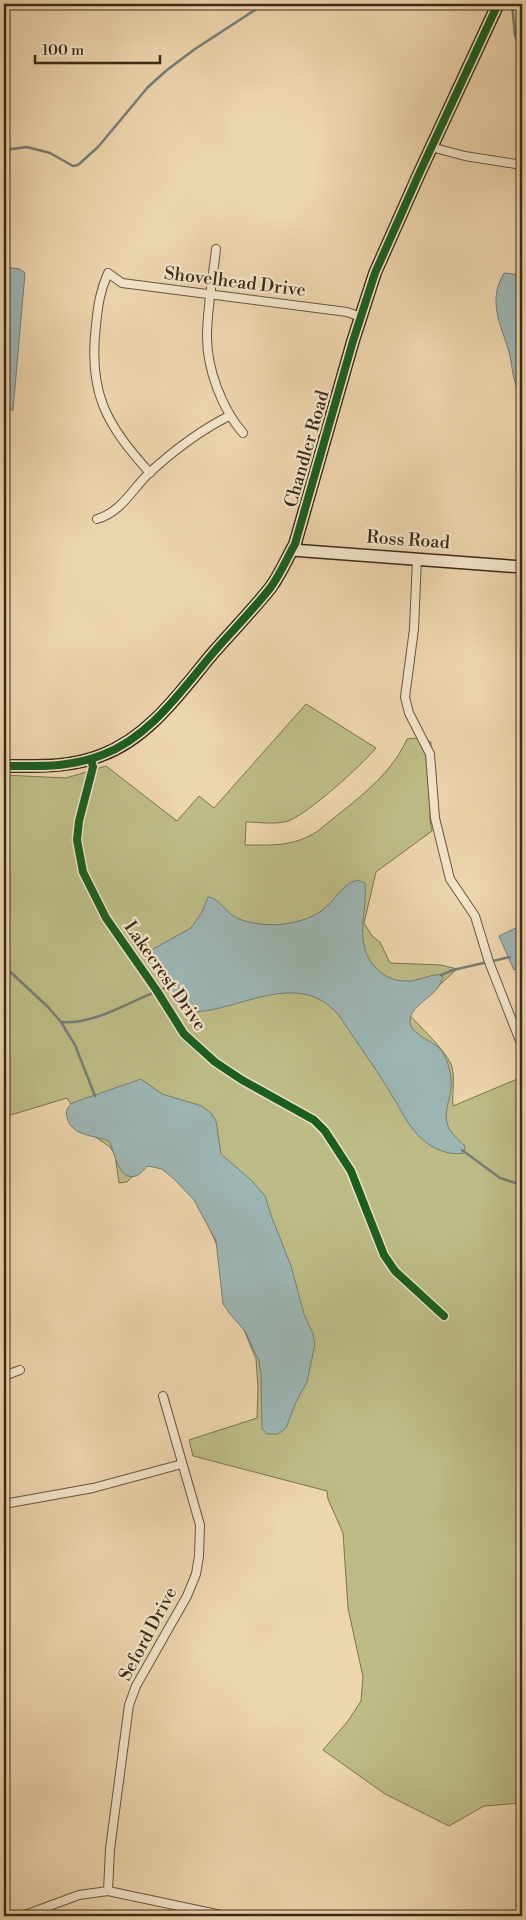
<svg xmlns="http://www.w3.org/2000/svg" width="526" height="1920" font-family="'Libre Bodoni',serif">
	<rect width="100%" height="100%" fill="#edd5ad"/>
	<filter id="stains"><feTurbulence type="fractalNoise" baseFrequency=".004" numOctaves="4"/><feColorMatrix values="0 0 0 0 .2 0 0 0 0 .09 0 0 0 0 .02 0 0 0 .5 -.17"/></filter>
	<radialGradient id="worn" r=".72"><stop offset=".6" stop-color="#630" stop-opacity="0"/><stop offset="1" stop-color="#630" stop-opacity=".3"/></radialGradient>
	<path fill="#bdbc86" stroke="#7c734f" d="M 306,704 L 376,748 C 362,765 308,814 288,821 C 276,825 259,822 246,822 L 245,845 C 273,845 293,847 318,831 C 350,804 390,778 407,739 L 418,738 L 431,742 L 430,821 L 432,831 L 376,872 L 364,923 L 372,936 L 380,942 L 390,963 L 441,965 L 457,969 L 434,990 L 405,1010 C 416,1023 448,1052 452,1067 C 455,1080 452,1092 453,1106 L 522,1077 L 522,1803 L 484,1806 L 449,1826 L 385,1794 L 323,1750 L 348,1721 L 361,1701 L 363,1677 L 348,1608 L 343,1533 L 328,1499 L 327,1491 L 193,1456 L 189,1440 L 257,1418 L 258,1387 L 256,1359 L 242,1325 L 222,1256 L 200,1208 L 182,1181 L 149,1160 L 127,1182 L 119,1183 L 115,1155 L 110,1147 L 91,1134 L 67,1098 L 4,1117 L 4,775 L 66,778 L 106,766 L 177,821 L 199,796 L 214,808 Z"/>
	<g fill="#9db6b4" stroke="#767e76">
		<path d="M 4,267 L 20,269 L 25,273 L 13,410 L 4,410 Z"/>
		<path d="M 504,273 L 522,275 L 522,396 C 512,384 513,367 509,352 C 501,324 487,302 504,273 Z"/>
		<path d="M 357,880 L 365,883 C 368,913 352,944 377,969 C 384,976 394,981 405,981 C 418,982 430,973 443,975 C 441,996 411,1003 410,1020 C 409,1035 435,1041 442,1051 C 444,1054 446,1058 447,1061 C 450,1070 452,1079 451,1088 C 450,1100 443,1114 448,1126 C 451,1134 459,1140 465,1146 L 464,1153 C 449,1156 433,1149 422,1139 C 411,1130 403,1114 396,1102 C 381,1076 364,1053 348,1029 C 343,1022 340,1015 334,1010 C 297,974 247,1005 204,1011 C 196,1012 189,1014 182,1009 L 151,959 L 151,952 L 153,949 L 191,928 L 202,912 L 208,897 C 218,898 224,909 232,915 C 241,921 251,923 261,924 C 281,927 312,921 326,907 C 337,897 343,884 357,880 Z"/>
		<path d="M 522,925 L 522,968 L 514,970 L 499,936 Z"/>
		<path d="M 141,1079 L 162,1094 L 202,1106 L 211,1113 L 216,1121 L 221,1154 L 252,1181 L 265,1196 L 272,1218 L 291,1266 L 304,1314 L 313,1334 L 315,1344 L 307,1382 L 296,1402 L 286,1428 L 278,1434 L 267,1434 L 262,1429 L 261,1374 L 259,1361 L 245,1331 L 230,1314 L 223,1304 L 216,1241 L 194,1200 L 174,1179 L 162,1169 L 148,1166 C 144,1169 140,1175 136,1176 C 117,1181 115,1151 109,1141 C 95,1135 71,1137 67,1117 C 65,1111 68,1107 72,1103 Z"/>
	</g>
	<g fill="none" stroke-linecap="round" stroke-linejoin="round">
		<g stroke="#767e76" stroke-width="2.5">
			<path d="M 512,4 L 515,35 L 522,56"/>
			<path d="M 4,150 L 27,147 L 50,153 L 73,166 L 78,165 L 98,147 L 148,87 L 167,70 L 195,49 L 264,4"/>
			<path d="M 4,966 L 48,1007 L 61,1022 L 75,1045 L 95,1096"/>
			<path d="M 441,975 L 453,970 L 510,957"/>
			<path d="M 61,1022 C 95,1026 138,996 171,986"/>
			<path d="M 462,1150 L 500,1178 L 522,1185"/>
		</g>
		<defs>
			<g id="street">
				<path d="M 431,147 L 465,156 L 522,165"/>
				<path d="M 216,249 C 213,278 207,308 207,337 C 207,369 222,409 243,433"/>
				<path d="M 150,473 C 105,423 88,392 96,325 C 98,305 100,291 108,273 L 122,283 L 347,312 L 361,317"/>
				<path d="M 97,519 C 120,513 132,490 148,474 C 173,451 199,431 229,416"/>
				<path d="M 417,558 L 414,629 L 405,697 L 409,713 L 430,754 L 435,818 L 450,879 L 475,916 L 489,962 L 522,1046"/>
				<path d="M 91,759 L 93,767 L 79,821 L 77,840 L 83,872 L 106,918 L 157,991 L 184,1034 L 215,1062 L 242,1080 L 314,1120 L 325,1131 L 351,1171 L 384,1255 L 395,1271 L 444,1316"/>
				<path d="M 4,1376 L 20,1370"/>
				<path d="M 4,1504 L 93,1488 L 182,1464"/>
				<path d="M 108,1891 L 110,1849 L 129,1705 L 136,1686 L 187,1596 L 196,1574 L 199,1556 L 200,1525 L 163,1396"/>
				<path d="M 22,1916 L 79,1895 L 108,1891 L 226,1916"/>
			</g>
			<g id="secondary">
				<path d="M 292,550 L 522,567"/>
				<path d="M 4,766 C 38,766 69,768 102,755 C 150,737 181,691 213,653 C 232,631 253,610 271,587 C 281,573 287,558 295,544 L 353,341 L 375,273 L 419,174 L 498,4"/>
			</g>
		</defs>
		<use href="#street" stroke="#68553d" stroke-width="10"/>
		<use href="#secondary" stroke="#3c2a18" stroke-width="14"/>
		<use href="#street" stroke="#f3e4ca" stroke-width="8"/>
		<use href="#secondary" stroke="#f3e4ca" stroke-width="11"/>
		<defs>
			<g id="cycleway">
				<path d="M 91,759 L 93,767 L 79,821 L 77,840 L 83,872 L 106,918 L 157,991 L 184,1034 L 215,1062 L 242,1080 L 314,1120 L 325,1131 L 351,1171 L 384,1255 L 395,1271 L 444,1316"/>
				<path d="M 4,766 C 38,766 69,768 102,755 C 150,737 181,691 213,653 C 232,631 253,610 271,587 C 281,573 287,558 295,544 L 353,341 L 375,273 L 419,174 L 498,4"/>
			</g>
		</defs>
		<use href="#cycleway" stroke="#f3e4ca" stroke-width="11"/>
		<use href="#cycleway" stroke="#1b5e20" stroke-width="8"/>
	</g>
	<g text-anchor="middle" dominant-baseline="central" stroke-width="4.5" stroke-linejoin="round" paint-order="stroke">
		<g font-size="18" fill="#3c2a18" stroke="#f3e4ca">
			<text transform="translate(235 282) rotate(7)">Shovelhead Drive</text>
			<text transform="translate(307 449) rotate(-74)">Chandler Road</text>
			<text transform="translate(408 540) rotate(4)">Ross Road</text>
			<text transform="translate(165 976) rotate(55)">Lakecrest Drive</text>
			<text transform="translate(148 1634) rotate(-62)">Seford Drive</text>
		</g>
	</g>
	<rect width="526" height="1920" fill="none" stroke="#edd5ad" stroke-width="20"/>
	<rect x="5" y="5" width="516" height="1910" fill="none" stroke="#3c2a18" stroke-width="2.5"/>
	<rect x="10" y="10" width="506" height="1900" fill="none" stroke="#3c2a18"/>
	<path d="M35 55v8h125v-8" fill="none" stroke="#3c2a18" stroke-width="2.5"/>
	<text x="42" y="55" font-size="15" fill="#3c2a18" stroke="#f3e4ca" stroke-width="4" paint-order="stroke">100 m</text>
	<rect width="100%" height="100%" filter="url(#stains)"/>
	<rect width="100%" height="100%" fill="url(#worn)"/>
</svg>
